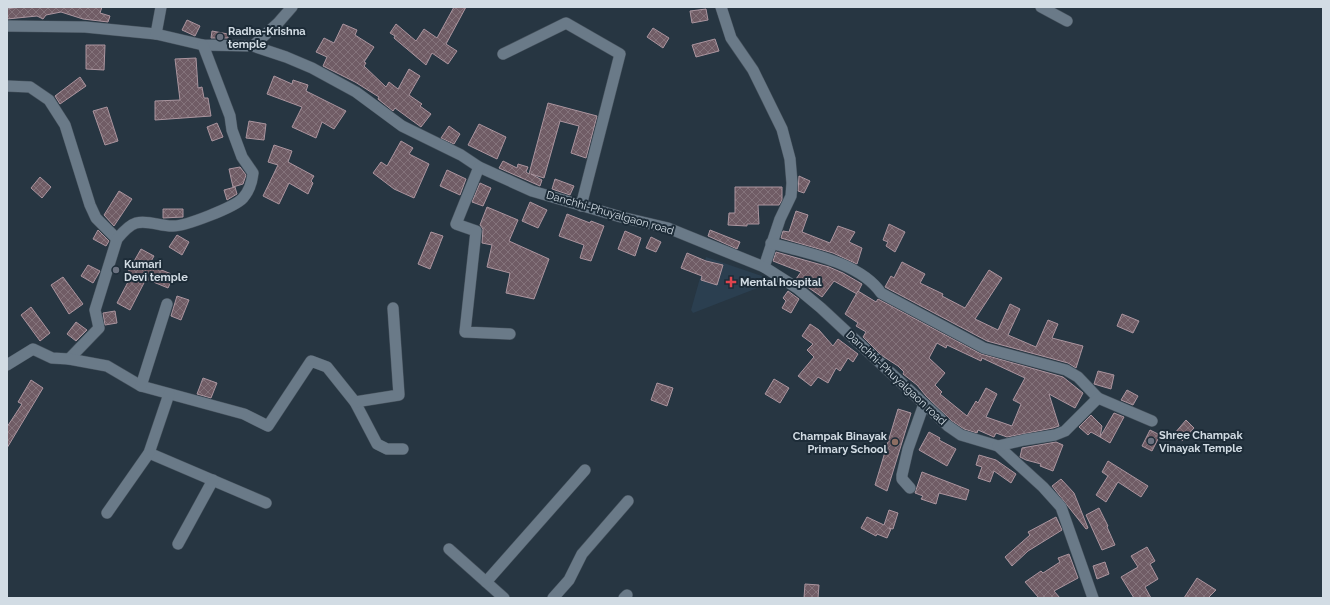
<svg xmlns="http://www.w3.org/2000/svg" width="1330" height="605" font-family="Raleway,sans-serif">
	<defs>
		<pattern id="building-cross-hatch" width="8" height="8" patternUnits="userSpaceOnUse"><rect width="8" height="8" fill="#705c65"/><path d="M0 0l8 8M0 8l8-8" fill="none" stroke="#84737b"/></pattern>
	</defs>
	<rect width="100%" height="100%" fill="#273642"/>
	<path fill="#2b3f50" d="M 706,257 L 765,277 L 760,287 L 693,313 L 691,310 Z"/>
	<g fill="url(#building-cross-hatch)" stroke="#ab959f" fill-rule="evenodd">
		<path d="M 19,7 L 102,7 L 100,13 L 110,16 L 108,22 L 83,19 L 61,12 L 46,15 L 43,19 L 37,16 L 7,19 L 7,9 Z"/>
		<path d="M 454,7 L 466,7 L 446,44 L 457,51 L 448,64 L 432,53 L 426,65 L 394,38 L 395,36 L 390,33 L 396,24 L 416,41 L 424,29 L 437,38 Z"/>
		<path d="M 706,9 L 708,20 L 692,23 L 690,11 Z"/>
		<path d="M 187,20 L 200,26 L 195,36 L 182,30 Z"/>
		<path d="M 343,24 L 357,30 L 355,35 L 374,47 L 364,62 L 366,63 L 364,66 L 386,87 L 389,82 L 398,89 L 409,69 L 420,76 L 409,95 L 422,104 L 420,106 L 431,114 L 421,127 L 395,108 L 393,111 L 378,99 L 379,97 L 355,82 L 323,66 L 327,57 L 316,52 L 324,38 L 334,43 Z"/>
		<path d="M 653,28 L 669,38 L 663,48 L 647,37 Z"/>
		<path d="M 212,31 L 228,34 L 228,38 L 211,38 Z"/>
		<path d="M 715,39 L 719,51 L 696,57 L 692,45 Z"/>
		<path d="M 86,45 L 105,45 L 104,70 L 86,69 Z"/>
		<path d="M 196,58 L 198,88 L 202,87 L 204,98 L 208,98 L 211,116 L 155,120 L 155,101 L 180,100 L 175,59 Z"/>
		<path d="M 274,76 L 292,84 L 293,80 L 308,85 L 306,91 L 346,111 L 334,129 L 322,122 L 316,138 L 292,127 L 302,107 L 267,94 Z"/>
		<path d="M 80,77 L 86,86 L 60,104 L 55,96 Z"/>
		<path d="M 548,103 L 597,116 L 586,158 L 571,153 L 579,126 L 560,121 L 544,178 L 531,174 L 542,180 L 540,186 L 499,168 L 503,161 L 517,168 L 518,164 L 528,167 L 526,172 L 529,174 Z"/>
		<path d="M 107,107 L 118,141 L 105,145 L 93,111 Z"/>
		<path d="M 249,121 L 266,124 L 264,140 L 246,138 Z"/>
		<path d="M 217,123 L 223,137 L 212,141 L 207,127 Z"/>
		<path d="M 479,124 L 506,137 L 497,159 L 468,145 Z"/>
		<path d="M 449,126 L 460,134 L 454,144 L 441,138 Z"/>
		<path d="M 401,141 L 413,148 L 409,154 L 429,164 L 414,198 L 394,189 L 373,173 L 381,162 L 387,166 Z"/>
		<path d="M 274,145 L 292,151 L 288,162 L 314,176 L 311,181 L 313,183 L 308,194 L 289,183 L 279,204 L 263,196 L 278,165 L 268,162 Z"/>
		<path d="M 240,167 L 246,175 L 243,184 L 233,187 L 229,169 Z"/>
		<path d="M 447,170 L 466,179 L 460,195 L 440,186 Z"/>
		<path d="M 799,176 L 810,181 L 804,193 L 798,191 Z"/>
		<path d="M 40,177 L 51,187 L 42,198 L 31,188 Z"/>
		<path d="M 555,179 L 574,186 L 570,195 L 552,189 Z"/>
		<path d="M 480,183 L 491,188 L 483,206 L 472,202 Z"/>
		<path d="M 235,187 L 237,194 L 227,200 L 224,190 Z"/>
		<path d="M 735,187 L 782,187 L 782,200 L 779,205 L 758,205 L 759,224 L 747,224 L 747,226 L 728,225 L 729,213 L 735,213 Z"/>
		<path d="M 119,191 L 132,199 L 114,226 L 104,215 Z"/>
		<path d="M 530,202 L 547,210 L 538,228 L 522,221 Z"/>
		<path d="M 487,207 L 518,220 L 509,241 L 549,259 L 534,299 L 506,293 L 510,273 L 487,267 L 492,245 L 482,243 L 483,229 L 480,225 Z"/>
		<path d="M 163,209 L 183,209 L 183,217 L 163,218 Z"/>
		<path d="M 796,211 L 808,215 L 802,232 L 830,243 L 838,226 L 855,232 L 849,242 L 862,248 L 857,264 L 833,253 L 781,238 L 783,231 L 789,232 Z"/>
		<path d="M 567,214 L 590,223 L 591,221 L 604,226 L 591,261 L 580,258 L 584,245 L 559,236 Z"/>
		<path d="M 889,224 L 905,232 L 895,252 L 886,246 L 888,242 L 883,240 Z"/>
		<path d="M 98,230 L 109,241 L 106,246 L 93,239 Z"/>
		<path d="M 710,230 L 740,242 L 737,249 L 708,236 Z"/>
		<path d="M 625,231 L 641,238 L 635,256 L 618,249 Z"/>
		<path d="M 431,232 L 443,236 L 430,269 L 418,264 Z"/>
		<path d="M 177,235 L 189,242 L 182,255 L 169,247 Z"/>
		<path d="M 651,237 L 661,242 L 656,252 L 646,248 Z"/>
		<path d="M 141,249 L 154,256 L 149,265 L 174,275 L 168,288 L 146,279 L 130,310 L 117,303 L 128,282 L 124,279 Z"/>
		<path d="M 776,252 L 829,267 L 843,273 L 862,284 L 857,294 L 834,281 L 822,297 L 796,279 L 801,272 L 773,261 Z"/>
		<path d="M 687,253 L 706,261 L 723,265 L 717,285 L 701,280 L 702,276 L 681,268 Z"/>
		<path d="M 902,262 L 925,274 L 920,283 L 943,294 L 942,296 L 965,308 L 989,270 L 1002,278 L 975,319 L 998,330 L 1010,304 L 1020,309 L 1008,335 L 1036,347 L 1048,320 L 1058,324 L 1052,338 L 1083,346 L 1076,368 L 1068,363 L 987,341 L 885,287 L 891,276 L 894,278 Z"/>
		<path d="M 88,265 L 100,271 L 93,283 L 81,276 Z"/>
		<path d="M 63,277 L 83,304 L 69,314 L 51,285 Z"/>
		<path d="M 788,291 L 799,299 L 791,313 L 782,308 L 786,301 L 783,298 Z"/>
		<path d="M 858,291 L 876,302 L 878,299 L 981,354 L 1063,377 L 1083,393 L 1075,408 L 1049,394 L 1059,426 L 1053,428 L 1007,437 L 996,433 L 994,437 L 978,430 L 977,433 L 964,429 L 952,421 L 926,396 L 917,385 L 903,374 L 904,372 L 898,366 L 881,355 L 863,337 L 866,332 L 856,326 L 858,323 L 845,314 ZM 937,343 L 946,348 L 947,345 L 981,361 L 982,358 L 1025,378 L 1013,400 L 1021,404 L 1012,426 L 986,417 L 997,394 L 986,388 L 978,403 L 976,401 L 967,416 L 940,394 L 942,392 L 935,385 L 945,373 L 929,358 Z"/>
		<path d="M 177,296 L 189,300 L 181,320 L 171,316 Z"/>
		<path d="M 31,307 L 50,333 L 40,341 L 21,315 Z"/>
		<path d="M 115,311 L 117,323 L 105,325 L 103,313 Z"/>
		<path d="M 1122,314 L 1139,321 L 1133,333 L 1117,326 Z"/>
		<path d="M 76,322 L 87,330 L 76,341 L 67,334 Z"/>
		<path d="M 810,324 L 819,330 L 833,346 L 838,339 L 858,354 L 853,362 L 848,358 L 840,371 L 836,368 L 828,383 L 818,377 L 811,386 L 798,376 L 814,357 L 807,350 L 813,344 L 802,336 Z"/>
		<path d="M 1098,371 L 1114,375 L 1111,389 L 1094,384 Z"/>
		<path d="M 203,378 L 217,383 L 211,398 L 197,394 Z"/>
		<path d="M 774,379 L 789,388 L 780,403 L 765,394 Z"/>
		<path d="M 31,380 L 43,388 L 7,448 L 7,427 L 22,404 L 18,402 Z"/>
		<path d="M 657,383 L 673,388 L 667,406 L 651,400 Z"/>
		<path d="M 1127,390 L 1138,396 L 1133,405 L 1121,400 Z"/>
		<path d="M 898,409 L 911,413 L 887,491 L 875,485 Z"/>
		<path d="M 1114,413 L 1124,417 L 1110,443 L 1100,437 Z"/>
		<path d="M 1091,415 L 1102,426 L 1100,437 L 1091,432 L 1088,435 L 1079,427 Z"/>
		<path d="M 1186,420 L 1194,428 L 1182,441 L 1174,434 Z"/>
		<path d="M 1150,430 L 1160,435 L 1152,451 L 1142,446 Z"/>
		<path d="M 929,432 L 940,438 L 939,440 L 956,449 L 947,466 L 919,450 Z"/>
		<path d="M 1056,442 L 1063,445 L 1053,471 L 1040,466 L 1041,464 L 1026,460 L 1020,457 L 1022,448 Z"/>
		<path d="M 979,455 L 996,460 L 1016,474 L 1011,483 L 994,471 L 990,482 L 978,478 L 982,467 L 976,465 Z"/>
		<path d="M 1108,461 L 1148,486 L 1141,497 L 1118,482 L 1106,502 L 1096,495 L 1108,476 L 1102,472 Z"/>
		<path d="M 922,472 L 969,490 L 966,500 L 939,493 L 936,504 L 921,499 L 923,496 L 915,493 Z"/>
		<path d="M 1061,479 L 1074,493 L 1088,528 L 1086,529 L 1052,486 Z"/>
		<path d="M 1099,508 L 1108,526 L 1107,527 L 1115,545 L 1102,550 L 1086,515 Z"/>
		<path d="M 889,510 L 898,513 L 893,529 L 889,528 L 891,529 L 887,538 L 877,534 L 876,536 L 861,528 L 867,517 L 884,525 Z"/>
		<path d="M 1056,517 L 1062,530 L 1028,551 L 1012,566 L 1005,557 L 1030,535 L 1028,532 Z"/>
		<path d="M 1147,547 L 1155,561 L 1150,564 L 1158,579 L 1145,587 L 1151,598 L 1134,598 L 1121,577 L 1138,567 L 1131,556 Z"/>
		<path d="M 1069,554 L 1078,578 L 1054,591 L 1060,598 L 1039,598 L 1025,582 L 1041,571 L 1043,573 L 1060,562 L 1058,558 Z"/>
		<path d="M 1105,562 L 1109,574 L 1097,579 L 1093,566 Z"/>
		<path d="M 1197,578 L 1216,590 L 1208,598 L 1184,598 Z"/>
		<path d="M 805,584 L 819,585 L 818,598 L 804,598 Z"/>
	</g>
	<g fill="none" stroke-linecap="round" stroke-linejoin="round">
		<defs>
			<g id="minor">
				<path d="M 721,7 L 731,38 L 753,70 L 782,129 L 790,159 L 792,183 L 791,196 L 780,219 L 764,267"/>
				<path d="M 1041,7 L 1067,21"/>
				<path d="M 7,26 L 85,27 L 156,34 L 203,45 L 253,46 L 286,57 L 312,68 L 356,92 L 402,126 L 461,155 L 479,167 L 532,191 L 621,217 L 668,228 L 764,267 L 797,288 L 821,308 L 948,426 L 961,435 L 998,446 L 1043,487 L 1061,507 L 1093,598"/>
				<path d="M 156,34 L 161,7"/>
				<path d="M 253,46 L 278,23 L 292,7"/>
				<path d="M 503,54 L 566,23 L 620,54 L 581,206"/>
				<path d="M 7,86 L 30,87 L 49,100 L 65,125 L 90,205 L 96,218 L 117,239"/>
				<path d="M 479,167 L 456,224 L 476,231 L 465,332 L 510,334"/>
				<path d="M 771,243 C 806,253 860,262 881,293 L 984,348 L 1066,370 L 1078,377 L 1098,398"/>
				<path d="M 69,359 L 99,328 L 95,310 L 117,239 C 122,233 129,225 136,223 C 148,220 160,226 172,226 C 184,227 235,207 243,198 C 249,191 252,183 253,173 L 242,157 L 232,130 L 230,116 L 203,45"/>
				<path d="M 7,365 L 33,349 L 52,358 L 69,359 L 107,366 L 141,386 L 244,414 L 268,426 L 311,361 L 327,367 L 355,402 L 377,444 L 387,449 L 403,449"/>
				<path d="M 141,386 L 167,304"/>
				<path d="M 355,402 L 399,395 L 393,308"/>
				<path d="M 998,446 L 1024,440 L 1055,435 L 1065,431 L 1098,398 L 1152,421"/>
				<path d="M 149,453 L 266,503"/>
				<path d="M 910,488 L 902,479 L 902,475 L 908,449 L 924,404"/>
				<path d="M 107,513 L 149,453 L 169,394"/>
				<path d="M 178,544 L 213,480"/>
				<path d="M 449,549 L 504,598"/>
				<path d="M 486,582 L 585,470"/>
				<path d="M 553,598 L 569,580 L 582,554 L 628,501"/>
				<path d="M 624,598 L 627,595"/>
			</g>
		</defs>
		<use href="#minor" stroke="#46525d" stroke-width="12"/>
		<use href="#minor" stroke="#6a7a88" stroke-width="11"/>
	</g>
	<g fill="#6b7280" stroke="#1d2c38" stroke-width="1.5">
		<circle cx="220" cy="37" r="4"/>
		<circle cx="116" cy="270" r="4"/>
		<circle cx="1151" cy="441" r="4"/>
	</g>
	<path fill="#e0444e" stroke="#1d2c38" stroke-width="1.5" d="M729 276h4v4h4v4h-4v4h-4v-4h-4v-4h4z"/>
	<circle fill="#8d6e63" stroke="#1d2c38" stroke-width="1.5" cx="895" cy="442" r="4"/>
	<g text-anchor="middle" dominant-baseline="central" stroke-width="4" stroke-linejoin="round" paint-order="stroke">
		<g font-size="11" font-weight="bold" fill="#d2dce4" stroke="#1d2c38" text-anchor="start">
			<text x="228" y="31">Radha-Krishna<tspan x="228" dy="13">temple</tspan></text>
			<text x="124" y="264">Kumari<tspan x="124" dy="13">Devi temple</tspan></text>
			<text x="740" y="282">Mental hospital</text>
			<text x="1159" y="435">Shree Champak<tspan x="1159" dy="13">Vinayak Temple</tspan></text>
			<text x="887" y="436" text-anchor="end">Champak Binayak<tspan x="887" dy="13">Primary School</tspan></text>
		</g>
		<g font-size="11" fill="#d2dce4" stroke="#1d2c38">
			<text transform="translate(610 213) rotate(16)">Danchhi-Phuyalgaon road</text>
			<text transform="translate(896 378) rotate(43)">Danchhi-Phuyalgaon road</text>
		</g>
	</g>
	<rect width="1330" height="605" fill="none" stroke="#d2dce4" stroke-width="16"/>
</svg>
